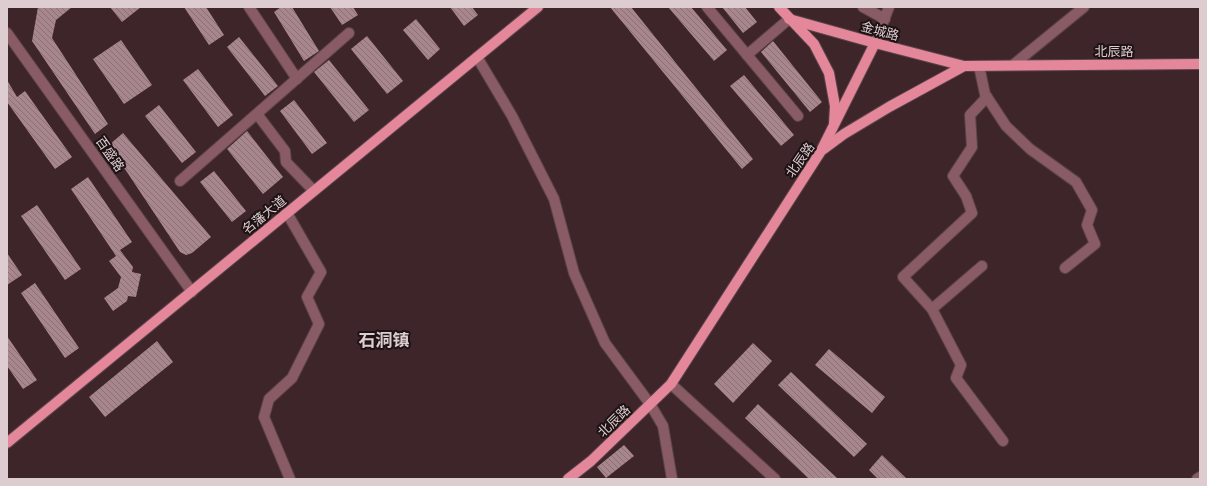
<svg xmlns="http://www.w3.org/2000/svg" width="1207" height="486" font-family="'DM Sans','Noto Sans SC',sans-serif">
	<defs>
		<pattern id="building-back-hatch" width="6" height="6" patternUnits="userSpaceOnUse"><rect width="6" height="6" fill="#a7878d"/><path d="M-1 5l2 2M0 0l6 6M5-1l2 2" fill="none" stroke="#897175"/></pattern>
	</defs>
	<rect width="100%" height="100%" fill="#3e252a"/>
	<g fill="url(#building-back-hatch)">
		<path d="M 38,7 L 72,7 L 56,20 L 52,38 L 108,124 L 95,134 L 32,41 Z"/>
		<path d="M 110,7 L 141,7 L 122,22 Z"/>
		<path d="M 184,7 L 206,7 L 224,35 L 209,45 Z"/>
		<path d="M 281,7 L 292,7 L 319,51 L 304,61 L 274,12 Z"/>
		<path d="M 330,7 L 353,7 L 358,15 L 342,25 Z"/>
		<path d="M 450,7 L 472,7 L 478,15 L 464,26 Z"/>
		<path d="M 610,7 L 631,7 L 753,159 L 742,169 Z"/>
		<path d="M 668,7 L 691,7 L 727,50 L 714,61 Z"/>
		<path d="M 722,7 L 745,7 L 757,22 L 743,33 Z"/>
		<path d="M 416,19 L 440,49 L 428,60 L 403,30 Z"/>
		<path d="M 367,36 L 403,81 L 387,94 L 351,49 Z"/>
		<path d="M 239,37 L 278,86 L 265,96 L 227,47 Z"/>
		<path d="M 121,40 L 152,85 L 124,104 L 93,59 Z"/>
		<path d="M 773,41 L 822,102 L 810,112 L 761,52 Z"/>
		<path d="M 329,60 L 369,110 L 354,122 L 314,72 Z"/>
		<path d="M 198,69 L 233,115 L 218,127 L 183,80 Z"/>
		<path d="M 744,75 L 794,135 L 781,146 L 730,86 Z"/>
		<path d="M 7,80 L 17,97 L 25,91 L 72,157 L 55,169 L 7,102 Z"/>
		<path d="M 294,100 L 327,143 L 312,154 L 280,111 Z"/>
		<path d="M 159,105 L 196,152 L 182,163 L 145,116 Z"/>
		<path d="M 247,131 L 283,177 L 263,194 L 227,149 Z"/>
		<path d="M 123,133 L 211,237 L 192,253 L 186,255 L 180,252 L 109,145 Z"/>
		<path d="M 214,171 L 246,211 L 232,222 L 200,182 Z"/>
		<path d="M 88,177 L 132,242 L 120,250 L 133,267 L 132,272 L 141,274 L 136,297 L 128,296 L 127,301 L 113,311 L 104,298 L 118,288 L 121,277 L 109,261 L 116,256 L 71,189 Z"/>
		<path d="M 37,205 L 81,269 L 65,280 L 21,216 Z"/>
		<path d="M 7,253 L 22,275 L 7,285 Z"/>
		<path d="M 35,283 L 79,348 L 65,358 L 21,293 Z"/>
		<path d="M 7,336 L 37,380 L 23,389 L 7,366 Z"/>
		<path d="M 157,341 L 173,362 L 105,417 L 89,397 Z"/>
		<path d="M 753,343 L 772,361 L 733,403 L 714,384 Z"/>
		<path d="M 829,349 L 885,397 L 872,413 L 815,365 Z"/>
		<path d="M 791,372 L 867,444 L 854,457 L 778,385 Z"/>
		<path d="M 758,404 L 838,479 L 809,479 L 745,418 Z"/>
		<path d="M 624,445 L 634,456 L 606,478 L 597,467 Z"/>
		<path d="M 882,455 L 907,479 L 878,479 L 869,470 Z"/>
	</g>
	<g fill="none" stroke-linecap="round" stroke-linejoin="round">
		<defs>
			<g id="minor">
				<path d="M 249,7 L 297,79"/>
				<path d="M 707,7 L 798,116"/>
				<path d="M 863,7 L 885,19"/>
				<path d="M 7,33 L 192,292"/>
				<path d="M 875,43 L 889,7"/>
				<path d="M 747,55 L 789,19"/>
				<path d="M 477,57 L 512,116 L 554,199 L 574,273 L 605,343 L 650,404 L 663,426 L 672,479"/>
				<path d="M 1013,65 L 1084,7"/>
				<path d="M 979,66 L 985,94 L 1006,126 L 1030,149 L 1076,182 L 1092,210 L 1087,225 L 1095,244 L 1065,268"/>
				<path d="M 987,97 L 970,115 L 972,147 L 953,176 L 966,196 L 972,213 L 903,277 L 932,309 L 961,365 L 956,378 L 1003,441"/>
				<path d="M 257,114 L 285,151 L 286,162 L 314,191"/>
				<path d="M 180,181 L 349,33"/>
				<path d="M 287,213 L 321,272 L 307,297 L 319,324 L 292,378 L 269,399 L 264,417 L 290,479"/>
				<path d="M 932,309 L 982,266"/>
				<path d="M 671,384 L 775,479"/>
				<path d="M 1197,479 L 1200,477"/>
			</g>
			<g id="major">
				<path d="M 779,7 L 814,44 L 829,73 L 835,106 L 834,124"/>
				<path d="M 789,19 L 875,43 L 964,66"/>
				<path d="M 822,149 L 875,43"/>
				<path d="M 7,443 L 538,7"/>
				<path d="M 568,479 L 591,461 L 671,384 L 821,151 L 844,134 L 889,107 L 964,66 L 1200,64"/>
			</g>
		</defs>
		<use href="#minor" stroke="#5b4348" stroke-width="12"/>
		<use href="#major" stroke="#5b4348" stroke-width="12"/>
		<use href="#minor" stroke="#895b65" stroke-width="10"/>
		<use href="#major" stroke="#e4879b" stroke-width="10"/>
	</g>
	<g text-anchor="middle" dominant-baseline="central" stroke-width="4" stroke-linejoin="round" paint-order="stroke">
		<g font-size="13" fill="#decdd0" stroke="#1d1214">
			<text transform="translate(880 31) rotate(15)">金城路</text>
			<text x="1114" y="51">北辰路</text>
			<text transform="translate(110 154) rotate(55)">百盛路</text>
			<text transform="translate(800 160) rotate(-55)">北辰路</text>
			<text transform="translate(264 215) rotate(-39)">名藩大道</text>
			<text transform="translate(614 421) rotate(-44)">北辰路</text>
		</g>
		<g font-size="17" font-weight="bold" fill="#decdd0" stroke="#1d1214">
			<text x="384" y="340">石洞镇</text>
		</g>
	</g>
	<rect width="1207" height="486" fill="none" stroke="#decdd0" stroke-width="16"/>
</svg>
